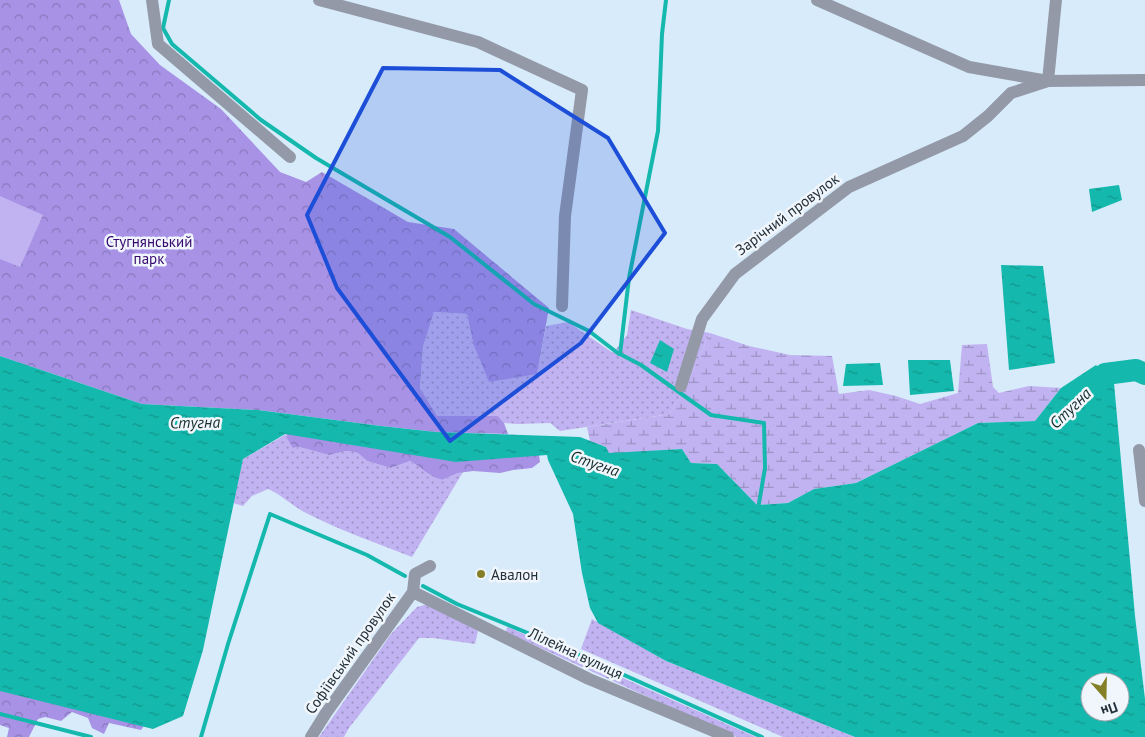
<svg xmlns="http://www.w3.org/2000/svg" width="1145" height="737" font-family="'PT Sans',sans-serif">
	<defs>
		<pattern id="green-dots" width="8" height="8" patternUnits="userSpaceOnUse" patternTransform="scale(1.25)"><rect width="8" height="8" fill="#c1b3f1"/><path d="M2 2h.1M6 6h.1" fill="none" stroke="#9c92c4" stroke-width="1.8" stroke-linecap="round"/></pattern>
		<pattern id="forest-crowns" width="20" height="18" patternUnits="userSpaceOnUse" patternTransform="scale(1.25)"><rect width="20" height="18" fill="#a792e6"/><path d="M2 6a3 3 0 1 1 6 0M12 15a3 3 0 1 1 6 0" fill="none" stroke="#8878bb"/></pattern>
		<pattern id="wetland-marsh" width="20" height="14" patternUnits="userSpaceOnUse" patternTransform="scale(1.25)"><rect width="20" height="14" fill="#c1b3f1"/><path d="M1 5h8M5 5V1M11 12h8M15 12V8" fill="none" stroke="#9c92c4"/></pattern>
		<pattern id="water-ripples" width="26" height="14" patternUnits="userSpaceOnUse" patternTransform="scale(1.25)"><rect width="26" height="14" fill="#14b8ac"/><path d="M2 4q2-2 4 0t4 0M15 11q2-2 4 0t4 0" fill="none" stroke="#12968d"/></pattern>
	</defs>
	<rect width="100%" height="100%" fill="#d8ebfa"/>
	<g fill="url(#green-dots)">
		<path d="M 631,310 L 687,329 L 710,333 L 686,386 L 670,414 L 560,431 L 550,423 L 518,424 L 504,423 L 498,416 L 437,416 L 420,388 L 423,347 L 434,312 L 467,314 L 473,343 L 537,374 L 546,326 L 568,322 L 613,353 L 627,335 Z"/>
		<path d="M 288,433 L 294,448 L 299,447 L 329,455 L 347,451 L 358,453 L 367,461 L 391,468 L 410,461 C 423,468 427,476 442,480 L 458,473 L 463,472 L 412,557 C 376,543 339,530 304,512 C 291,505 282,495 268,489 L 252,496 L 243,506 L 233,503 L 243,459 Z"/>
		<path d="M 428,604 L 478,631 L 475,644 L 433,638 L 419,638 L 349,728 L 344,737 L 319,737 L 391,634 L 417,607 Z"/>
		<path d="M 592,619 L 666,661 L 855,737 L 783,737 L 581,649 Z"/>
		<path d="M 508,627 L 756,737 L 736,737 L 505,632 Z"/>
	</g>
	<g fill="url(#forest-crowns)">
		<path d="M 0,0 L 119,0 L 131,34 L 160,65 L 221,109 L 280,172 L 306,182 L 322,172 L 408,222 L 454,229 L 549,308 L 537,374 L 489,382 L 473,343 L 467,314 L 434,312 L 423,347 L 420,388 L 437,416 L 498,416 L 504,423 L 508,434 L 436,432 L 381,426 L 258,410 L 142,404 L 0,356 Z"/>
		<path d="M 289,428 L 527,452 L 539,455 L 540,462 L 532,468 L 513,470 L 500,473 L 473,471 L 458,473 L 442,480 C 427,476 423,468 410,461 L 391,468 L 367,461 L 358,453 L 347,451 L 329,455 L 299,447 L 293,448 L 287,438 Z"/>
		<path d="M 0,678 L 150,717 L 141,730 L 109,723 L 104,734 L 92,728 L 88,718 L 72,712 L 61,721 L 45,717 L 38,719 L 29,737 L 7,737 L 9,728 L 0,725 Z"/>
	</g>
	<path fill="url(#wetland-marsh)" d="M 710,333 L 749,346 L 790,355 L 832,356 L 839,394 L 869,390 L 896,396 L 920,404 L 958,393 L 962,345 L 987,344 L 993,387 L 999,393 L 1029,386 L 1061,388 L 1035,421 L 978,423 L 856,483 L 814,489 L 788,503 L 757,505 L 717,464 L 691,463 L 682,449 L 609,454 L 606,447 L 590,441 L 587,427 L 670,414 L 686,386 Z"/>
	<path fill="#c1b3f1" d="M 0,196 L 43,215 L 20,267 L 0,259 Z"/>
	<g fill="url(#water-ripples)" fill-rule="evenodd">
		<path d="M 1119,185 L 1122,200 L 1092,212 L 1089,189 Z"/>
		<path d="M 1001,265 L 1043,266 L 1055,363 L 1009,370 Z"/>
		<path d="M 660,340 L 674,349 L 667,372 L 650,363 Z"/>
		<path d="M 0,356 L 142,404 L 258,410 L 381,426 L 436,432 L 580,437 L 606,447 L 609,453 L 682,449 L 691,463 L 717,464 L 757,505 L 788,503 L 814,489 L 856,483 L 978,423 L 1035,421 L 1061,388 L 1096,365 L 1114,383 L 1135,616 L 1145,699 L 1145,737 L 855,737 L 666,661 L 598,623 L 590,608 L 582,573 L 573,514 L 548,460 L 547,455 L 456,462 L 285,434 L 243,459 L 203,650 L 183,716 L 153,729 L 0,691 ZM 1090,682 L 1120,682 L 1120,712 L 1090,712 Z"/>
		<path d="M 908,360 L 950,360 L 954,391 L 910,395 Z"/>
		<path d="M 880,363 L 883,385 L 843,386 L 846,364 Z"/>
	</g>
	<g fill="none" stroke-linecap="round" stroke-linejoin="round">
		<g stroke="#14b8ac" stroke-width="4">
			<path d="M 169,0 L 163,28 L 172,44 L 261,120 L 316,158 L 450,237 L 534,304 L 589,331 L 619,354"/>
			<path d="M 666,0 L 662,34 L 658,131 L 629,278 L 620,354 L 641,365 L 711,415 L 764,423 L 765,468 L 758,509"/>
			<path d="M 423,586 L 457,604 L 562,647 L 762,737"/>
			<path d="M 0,714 L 91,737"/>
			<path d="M 201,737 L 228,644 L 270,514 L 367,555 L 405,576"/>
		</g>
		<path stroke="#14b8ac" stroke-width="22" d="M 1083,395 L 1105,374 L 1136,370 L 1145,374"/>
		<g stroke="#9399a7" stroke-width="12">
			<path d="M 152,0 L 158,44 L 290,157"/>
			<path d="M 319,0 L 478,42 L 582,90 L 565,216 L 562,306"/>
			<path d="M 817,0 L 969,67 L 1048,81 L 1145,80"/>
			<path d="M 1048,81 L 1056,0"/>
			<path d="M 681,386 L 702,319 L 735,274 L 849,187 L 963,136 L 988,116 L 1011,93 L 1048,81"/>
			<path d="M 1139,450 L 1145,501"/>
			<path d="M 413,592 L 589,679 L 728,737"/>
			<path d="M 311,737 L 326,713 L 413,592 L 415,574 L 430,566"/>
		</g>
	</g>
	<path fill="#1d4ed8" fill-opacity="0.2" stroke="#1d4ed8" stroke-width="4" stroke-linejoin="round" d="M 383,68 L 500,70 L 608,138 L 665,233 L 581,343 L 450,441 L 337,288 L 307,215 Z"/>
	<circle fill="#858027" stroke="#f0f6fb" stroke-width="2" cx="481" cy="574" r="5"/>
	<g text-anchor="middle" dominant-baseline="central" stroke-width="5" stroke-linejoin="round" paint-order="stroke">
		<g font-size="15" fill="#233039" stroke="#f0f6fb">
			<text transform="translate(787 214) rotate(-37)">Зарічний провулок</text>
			<text transform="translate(350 653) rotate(-55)">Софіївський провулок</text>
			<text transform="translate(576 653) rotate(25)">Лілейна вулиця</text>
		</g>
		<g font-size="15" fill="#35096d" stroke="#f0f6fb">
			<text x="149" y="241">Стугнянський<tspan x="149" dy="17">парк</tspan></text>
		</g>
		<g font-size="15" fill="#233039" stroke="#f0f6fb" text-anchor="start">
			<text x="491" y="574">Авалон</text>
		</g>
		<g font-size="16" font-style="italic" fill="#172e2c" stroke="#f0f6fb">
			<text transform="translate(1070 408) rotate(-44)">Стугна</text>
			<text transform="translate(195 422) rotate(-1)">Стугна</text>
			<text transform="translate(595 463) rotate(19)">Стугна</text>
		</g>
	</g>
	<g transform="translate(1105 697) rotate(160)"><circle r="24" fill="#f0f6fb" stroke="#9ea7ad"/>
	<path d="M0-4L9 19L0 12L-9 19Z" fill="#858027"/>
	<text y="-8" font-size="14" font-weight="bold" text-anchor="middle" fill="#233039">Пн</text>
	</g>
</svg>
